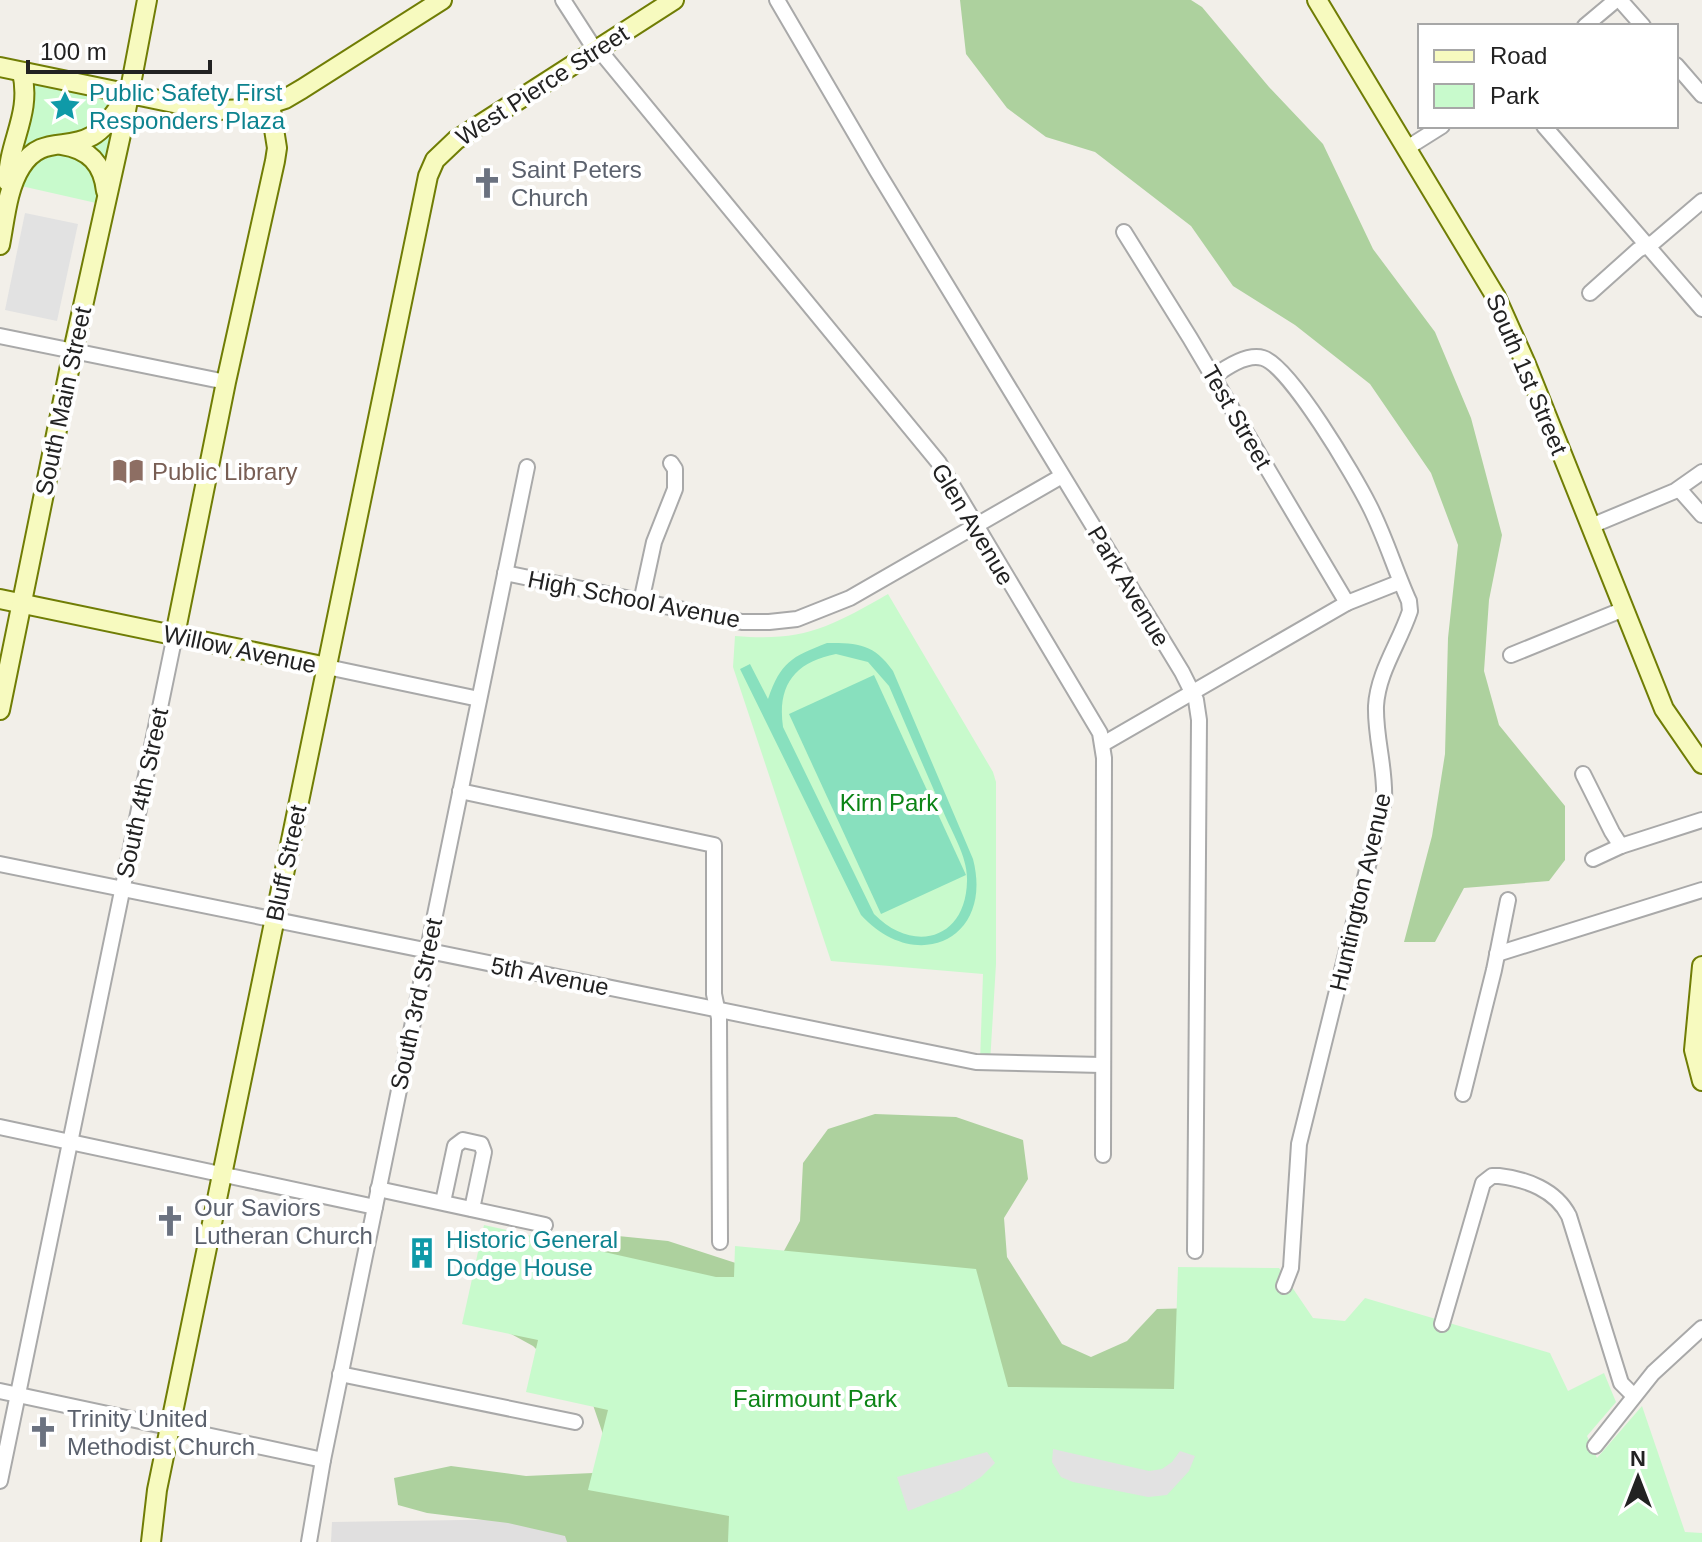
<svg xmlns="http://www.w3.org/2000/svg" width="1702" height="1542" font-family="Helvetica,sans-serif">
	<rect width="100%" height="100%" fill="#f2efe9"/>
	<path fill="#e0dfdf" d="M 729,1516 L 728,1542 L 331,1542 L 332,1522 Z"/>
	<g fill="#add19e">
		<path d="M 960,0 L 1191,0 L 1202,7 L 1269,87 L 1323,144 L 1373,249 L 1435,332 L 1471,418 L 1502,535 L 1489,600 L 1484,671 L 1499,725 L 1565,806 L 1565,860 L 1549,881 L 1464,888 L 1435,942 L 1404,942 L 1432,836 L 1445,754 L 1448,638 L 1458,545 L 1431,473 L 1370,384 L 1295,325 L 1233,286 L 1191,226 L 1095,152 L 1046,137 L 1007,108 L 966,54 Z"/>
		<path d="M 875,1114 L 956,1117 L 1023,1140 L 1028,1179 L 1004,1218 L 1007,1257 L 1062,1344 L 1091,1357 L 1127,1341 L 1157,1309 L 1196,1308 L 1185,1408 L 997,1400 L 777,1264 L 800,1221 L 803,1163 L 828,1129 Z"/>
		<path d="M 588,1233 L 668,1241 L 751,1268 L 738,1542 L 567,1542 L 565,1536 L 508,1523 L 427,1513 L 398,1505 L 394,1478 L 451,1466 L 526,1476 L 593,1473 L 608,1449 L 593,1405 L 533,1346 L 491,1323 L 499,1252 Z"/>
	</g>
	<g fill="#c8facc">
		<path d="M 22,72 L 129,93 L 105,205 L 8,183 Z"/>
		<path d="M 888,594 L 993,772 L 996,782 L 996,964 L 990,1063 L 980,1062 L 983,974 L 831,961 L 733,667 L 735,636 C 804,642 830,627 888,594 Z"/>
		<path d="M 484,1225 L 716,1277 L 734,1277 L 735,1246 L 976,1269 L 1008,1387 L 1174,1389 L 1178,1267 L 1279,1268 L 1313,1318 L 1345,1321 L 1365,1298 L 1550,1353 L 1568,1391 L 1604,1373 L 1616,1402 L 1587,1436 L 1597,1458 L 1642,1406 L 1685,1532 L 1702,1533 L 1702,1542 L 728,1542 L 729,1516 L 588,1490 L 608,1410 L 526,1392 L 538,1340 L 462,1324 Z"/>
	</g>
	<g fill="#88e0be" fill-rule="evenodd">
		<path d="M 827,643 C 859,643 874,644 893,671 L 973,859 C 994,940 916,975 861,915 L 740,669 L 750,664 L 768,699 C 781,662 791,657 827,643 ZM 836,654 L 868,662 L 889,686 C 907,728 925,770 943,811 C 952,833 968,857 967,881 C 966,940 913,954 874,914 L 783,727 C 777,685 795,662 836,654 Z"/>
		<path d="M 874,675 L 966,875 L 881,914 L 789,714 Z"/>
	</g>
	<g fill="#e2e2e2">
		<path d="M 25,213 L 78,224 L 57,321 L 5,310 Z"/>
		<path d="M 1053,1449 L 1149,1471 L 1162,1469 L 1172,1462 L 1180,1451 L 1195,1456 L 1189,1471 L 1167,1495 L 1148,1497 L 1073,1482 L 1061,1477 L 1052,1462 Z"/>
		<path d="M 987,1452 L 995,1463 L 981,1477 L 961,1490 L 908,1511 L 897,1477 Z"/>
	</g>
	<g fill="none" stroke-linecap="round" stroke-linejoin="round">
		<defs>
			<g id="street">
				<path d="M 563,0 L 592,45 L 605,57 L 939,463 L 1100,733 L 1104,758 L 1103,1155"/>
				<path d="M 777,0 L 877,171 L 1182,672 L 1196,700 L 1199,720 L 1195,1251"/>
				<path d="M 1620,0 L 1643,26"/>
				<path d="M 1585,26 L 1616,0"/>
				<path d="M 1676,65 L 1702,95"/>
				<path d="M 1544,126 L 1702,309"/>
				<path d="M 1407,148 L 1442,126"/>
				<path d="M 1124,232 L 1190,338 L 1347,603"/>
				<path d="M 1590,293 L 1638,250 L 1654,242 L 1702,201"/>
				<path d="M 0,336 L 226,382"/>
				<path d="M 1213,377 C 1225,368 1247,353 1263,358 C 1290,366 1355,477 1369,505 C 1385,536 1395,570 1409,601 L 1410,611 C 1399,644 1378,672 1376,706 C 1375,738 1386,769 1384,801 L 1299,1144 L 1291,1268 L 1284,1286"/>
				<path d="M 1679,489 L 1702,515"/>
				<path d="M 1591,526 L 1675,491 L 1702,472"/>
				<path d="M 505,573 L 742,622 L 769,622 L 797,619 L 850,598 L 1062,476"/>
				<path d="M 641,602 L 654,542 L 675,489 L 675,469 L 671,463"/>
				<path d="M 1511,655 L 1624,609"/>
				<path d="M 327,667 L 479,699"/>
				<path d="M 1103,744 L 1347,603 L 1400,582"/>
				<path d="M 1583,774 L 1612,832 L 1621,846"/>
				<path d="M 460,791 L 714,845 L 714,994 L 719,1018 L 720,1242"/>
				<path d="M 1593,859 L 1621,846 L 1702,820"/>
				<path d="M 0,864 L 976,1062 L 1102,1065"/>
				<path d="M 1497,954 L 1702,890"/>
				<path d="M 1463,1094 L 1494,970 L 1508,900"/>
				<path d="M 0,1127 L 375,1207"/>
				<path d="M 378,1189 L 545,1225"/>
				<path d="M 443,1202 L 455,1146 L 463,1140 L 481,1144 L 484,1152 L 472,1209"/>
				<path d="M 1442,1324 L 1483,1183 L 1492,1176 L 1499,1176 C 1526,1179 1556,1190 1569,1216 L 1621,1383 L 1634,1396"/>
				<path d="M 340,1374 L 575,1422"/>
				<path d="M 0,1391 L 323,1460"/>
				<path d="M 1595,1446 L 1653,1373 L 1702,1328"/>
				<path d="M 0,1481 L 175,635"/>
				<path d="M 309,1542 L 323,1460 L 527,467"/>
			</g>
			<g id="secondary">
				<path d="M 1317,0 L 1496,297 L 1526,364 L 1664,709 L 1702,764"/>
				<path d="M 0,67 L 193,107 L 216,110 L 254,109 L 285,99 L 302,89 L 442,0"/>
				<path d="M 62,145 C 89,149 103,164 106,191"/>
				<path d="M 8,182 C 8,141 32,115 22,72"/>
				<path d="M 0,245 C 5,220 7,189 21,167 C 41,135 66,151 92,136 C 106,128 115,112 125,99"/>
				<path d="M 0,599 L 327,667"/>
				<path d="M 175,635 L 226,382 L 275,161 L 277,148 L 270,104"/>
				<path d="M 0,710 L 73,351 L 124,121 L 147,0"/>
				<path d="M 1702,966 L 1694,1050 L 1702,1081"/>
				<path d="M 151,1542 L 157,1490 L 428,176 L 435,160 L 456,140 L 674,0"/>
			</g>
		</defs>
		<use href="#street" stroke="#a9a9a9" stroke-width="18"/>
		<use href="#secondary" stroke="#707d05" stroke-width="22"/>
		<use href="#street" stroke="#fff" stroke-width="14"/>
		<use href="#secondary" stroke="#f7fabf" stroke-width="18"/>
	</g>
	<defs>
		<symbol id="sight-bare" viewBox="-9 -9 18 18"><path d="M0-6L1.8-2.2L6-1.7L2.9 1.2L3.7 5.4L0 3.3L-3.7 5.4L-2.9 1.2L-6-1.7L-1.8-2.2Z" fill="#0f9aa8" stroke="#fff" stroke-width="2.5" paint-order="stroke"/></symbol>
		<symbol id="church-bare" viewBox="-9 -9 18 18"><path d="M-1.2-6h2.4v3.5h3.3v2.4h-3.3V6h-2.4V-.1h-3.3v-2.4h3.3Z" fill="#6b7280" stroke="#fff" stroke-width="2.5" paint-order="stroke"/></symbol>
		<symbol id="library-bare" viewBox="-9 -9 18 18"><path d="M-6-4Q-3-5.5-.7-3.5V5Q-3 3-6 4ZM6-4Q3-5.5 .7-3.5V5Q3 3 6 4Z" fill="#8d6e63" stroke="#fff" stroke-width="2.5" paint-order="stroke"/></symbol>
		<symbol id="building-bare" viewBox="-9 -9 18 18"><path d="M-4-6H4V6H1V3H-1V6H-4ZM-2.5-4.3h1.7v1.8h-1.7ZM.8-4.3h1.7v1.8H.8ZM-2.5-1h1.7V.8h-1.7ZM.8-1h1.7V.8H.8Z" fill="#0f9aa8" stroke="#fff" stroke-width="2.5" paint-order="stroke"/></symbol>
	</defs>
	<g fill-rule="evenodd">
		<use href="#sight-bare" x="43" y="84" width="44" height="44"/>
		<use href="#church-bare" x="465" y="161" width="44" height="44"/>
		<use href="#library-bare" x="106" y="449" width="44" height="44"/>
		<use href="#church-bare" x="148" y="1199" width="44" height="44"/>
		<use href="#building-bare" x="400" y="1231" width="44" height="44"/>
		<use href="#church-bare" x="21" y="1410" width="44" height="44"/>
	</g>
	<g text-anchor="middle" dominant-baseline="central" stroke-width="8" stroke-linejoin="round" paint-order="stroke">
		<g font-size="24" fill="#222" stroke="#fff">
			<text transform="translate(542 85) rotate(-33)">West Pierce Street</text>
			<text transform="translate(1527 374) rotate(67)">South 1st Street</text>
			<text transform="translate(63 401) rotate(-78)">South Main Street</text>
			<text transform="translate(1237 417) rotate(60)">Test Street</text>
			<text transform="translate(973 524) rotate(59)">Glen Avenue</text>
			<text transform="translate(1129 586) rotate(59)">Park Avenue</text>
			<text transform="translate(634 599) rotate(11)">High School Avenue</text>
			<text transform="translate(240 649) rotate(12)">Willow Avenue</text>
			<text transform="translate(142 793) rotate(-78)">South 4th Street</text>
			<text transform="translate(286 863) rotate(-78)">Bluff Street</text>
			<text transform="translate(1360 892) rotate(-77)">Huntington Avenue</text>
			<text transform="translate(550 976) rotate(11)">5th Avenue</text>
			<text transform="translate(416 1004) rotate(-78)">South 3rd Street</text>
		</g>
		<g font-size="24" fill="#0d838f" stroke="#fff" text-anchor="start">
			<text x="89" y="92">Public Safety First<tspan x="89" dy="28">Responders Plaza</tspan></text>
			<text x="446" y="1239">Historic General<tspan x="446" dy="28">Dodge House</tspan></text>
		</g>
		<g font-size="24" fill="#5b616d" stroke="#fff" text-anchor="start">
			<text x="511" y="169">Saint Peters<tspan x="511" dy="28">Church</tspan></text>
			<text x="194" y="1207">Our Saviors<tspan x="194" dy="28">Lutheran Church</tspan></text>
			<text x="67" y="1418">Trinity United<tspan x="67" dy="28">Methodist Church</tspan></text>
		</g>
		<g font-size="24" fill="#785e54" stroke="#fff" text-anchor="start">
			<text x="152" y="471">Public Library</text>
		</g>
		<g font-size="24" fill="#0c8416" stroke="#fff">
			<text x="889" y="802">Kirn Park</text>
			<text x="815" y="1398">Fairmount Park</text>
		</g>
	</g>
	<rect x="1418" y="24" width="260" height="104" fill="#ffffff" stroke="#a7a7a7" stroke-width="2"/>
	<rect x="1434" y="50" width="40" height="12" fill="#f7fabf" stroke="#a7a7a7" stroke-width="2"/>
	<text x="1490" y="64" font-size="24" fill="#222222">Road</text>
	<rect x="1434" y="84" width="40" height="24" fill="#c8facc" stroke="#a7a7a7" stroke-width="2"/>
	<text x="1490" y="104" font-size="24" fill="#222222">Park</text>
	<g transform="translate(1638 1478)" stroke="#ffffff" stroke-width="6" paint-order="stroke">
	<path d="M0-6L14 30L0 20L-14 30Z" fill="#222222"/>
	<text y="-12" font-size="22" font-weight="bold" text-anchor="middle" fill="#222222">N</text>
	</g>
	<path d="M28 60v12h182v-12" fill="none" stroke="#222222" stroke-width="4"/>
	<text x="40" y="60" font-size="24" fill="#222222" stroke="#ffffff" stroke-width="6" paint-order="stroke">100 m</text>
</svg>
